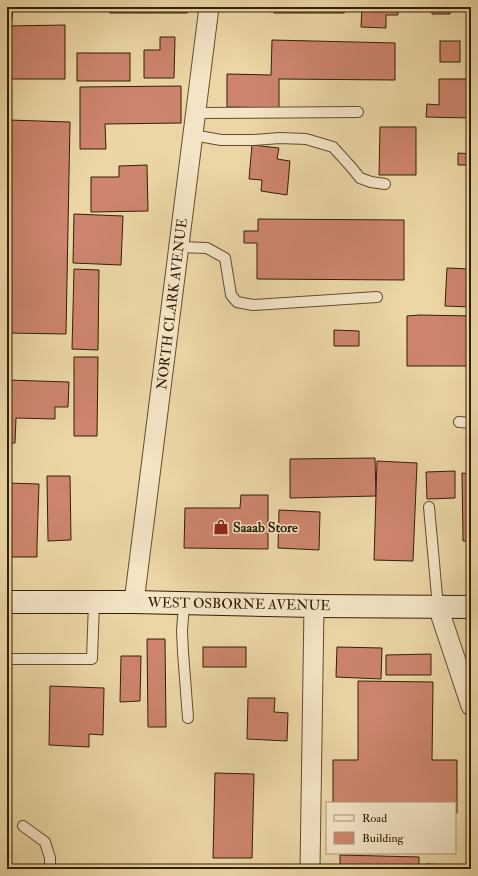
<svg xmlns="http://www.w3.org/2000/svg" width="478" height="876" font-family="'IM FELL Double Pica',serif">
	<rect width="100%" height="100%" fill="#ecd6a6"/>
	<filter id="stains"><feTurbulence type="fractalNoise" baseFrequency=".005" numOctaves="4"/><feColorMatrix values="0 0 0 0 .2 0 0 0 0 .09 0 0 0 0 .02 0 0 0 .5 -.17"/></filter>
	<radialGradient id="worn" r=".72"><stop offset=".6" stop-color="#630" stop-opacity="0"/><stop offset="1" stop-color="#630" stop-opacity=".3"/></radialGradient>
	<g fill="#cd856d" stroke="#322005">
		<rect x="110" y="7" width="77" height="6"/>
		<rect x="274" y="7" width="70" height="6"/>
		<path d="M 362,7 L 398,7 L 398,15 L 386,15 L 386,28 L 361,27 Z"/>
		<path d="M 432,7 L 449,7 L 450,14 L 432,14 Z"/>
		<path d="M 65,25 L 65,79 L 7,79 L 7,26 Z"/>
		<path d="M 160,37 L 175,37 L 174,78 L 144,78 L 144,50 L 160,50 Z"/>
		<path d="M 272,40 L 395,43 L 395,80 L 279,79 L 279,108 L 227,107 L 227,74 L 271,75 Z"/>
		<rect x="440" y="41" width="20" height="21"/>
		<rect x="77" y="53" width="53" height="28"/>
		<path d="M 439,79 L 471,79 L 471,118 L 426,117 L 427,104 L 439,105 Z"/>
		<path d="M 181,86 L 181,123 L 105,124 L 106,149 L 80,149 L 80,87 Z"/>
		<path d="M 8,120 L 70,122 L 66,334 L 7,333 L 7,156 Z"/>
		<path d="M 380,127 L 416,127 L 416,175 L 379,175 Z"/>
		<path d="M 252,145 L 279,148 L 277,159 L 290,161 L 287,195 L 261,191 L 262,180 L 249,179 Z"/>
		<path d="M 458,153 L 471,154 L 471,165 L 458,165 Z"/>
		<path d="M 147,165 L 148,211 L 91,212 L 91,177 L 119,177 L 119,166 Z"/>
		<path d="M 74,214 L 123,216 L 121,265 L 73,263 Z"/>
		<path d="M 258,219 L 404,220 L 404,280 L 257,279 L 257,243 L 244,243 L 244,231 L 258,231 Z"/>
		<path d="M 447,268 L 471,269 L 471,307 L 445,306 Z"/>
		<path d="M 74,269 L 99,270 L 98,350 L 72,349 Z"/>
		<path d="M 420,315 L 471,316 L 471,366 L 407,366 L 407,316 Z"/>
		<path d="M 334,330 L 359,331 L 359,346 L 334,346 Z"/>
		<path d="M 74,357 L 98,357 L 97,436 L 74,436 Z"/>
		<path d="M 7,380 L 69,382 L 68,407 L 55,407 L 55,419 L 16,418 L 15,443 L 7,443 Z"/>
		<path d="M 375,458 L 376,496 L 290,498 L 290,459 Z"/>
		<path d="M 377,461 L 417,463 L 413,561 L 374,560 Z"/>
		<path d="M 455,471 L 455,498 L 427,499 L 426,472 Z"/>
		<path d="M 462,473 L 471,474 L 471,541 L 463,541 Z"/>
		<path d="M 47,476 L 70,476 L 71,540 L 48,541 Z"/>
		<path d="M 7,483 L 39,484 L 37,545 L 37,557 L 7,557 Z"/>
		<path d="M 241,495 L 268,495 L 268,549 L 184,548 L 185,508 L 240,508 Z"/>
		<path d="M 279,510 L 320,512 L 319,550 L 278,548 Z"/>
		<path d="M 147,639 L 165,639 L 166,727 L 148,727 Z"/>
		<rect x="203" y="647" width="43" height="20"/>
		<path d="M 337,647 L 382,648 L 381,679 L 336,677 Z"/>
		<path d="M 431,654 L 431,675 L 386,675 L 386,655 Z"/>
		<path d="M 121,656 L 141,656 L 140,701 L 120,702 Z"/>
		<path d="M 358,681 L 433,682 L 432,760 L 457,760 L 457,813 L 455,813 L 455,803 L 333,803 L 333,760 L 358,760 Z"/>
		<path d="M 50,686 L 104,688 L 103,735 L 89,734 L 89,747 L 49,745 Z"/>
		<path d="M 248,698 L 275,698 L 274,712 L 288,713 L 287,741 L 247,739 Z"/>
		<path d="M 215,773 L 254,774 L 252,858 L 213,858 Z"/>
		<path d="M 340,855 L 419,857 L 419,869 L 340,869 Z"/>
		<path d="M 426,864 L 458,865 L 458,869 L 426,869 Z"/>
	</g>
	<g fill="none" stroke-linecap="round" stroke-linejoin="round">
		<defs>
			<g id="lane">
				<path d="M 7,17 L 7,7"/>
				<path d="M 196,113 L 358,112"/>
				<path d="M 193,135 L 221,140 L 253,140 L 280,138 L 306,139 L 333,147 L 352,168 L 360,178 L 371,182 L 385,184"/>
				<path d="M 179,247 L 207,248 L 225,258 L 231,295 L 237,302 L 253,305 L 377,297"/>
				<path d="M 459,422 L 471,423"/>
				<path d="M 429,507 L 438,607"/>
				<path d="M 184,603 L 182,631 L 183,652 L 188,718"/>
				<path d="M 7,659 L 92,659 L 94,602"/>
				<path d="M 23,826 L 45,842 L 50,858 L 50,869"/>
			</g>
			<g id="street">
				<path d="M 134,602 L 209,7"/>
				<path d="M 438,607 L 471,706"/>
				<path d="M 310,869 L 314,606"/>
			</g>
			<path id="secondary" d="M 7,602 L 134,602 L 314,606 L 471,607"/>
		</defs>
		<use href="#lane" stroke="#604e2d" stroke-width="12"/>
		<use href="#street" stroke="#604e2d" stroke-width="21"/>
		<use href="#secondary" stroke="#322005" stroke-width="24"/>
		<use href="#lane" stroke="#f3e4c5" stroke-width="10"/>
		<use href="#street" stroke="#f3e4c5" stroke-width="19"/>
		<use href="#secondary" stroke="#f3e4c5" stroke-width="22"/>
	</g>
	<defs>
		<symbol id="shop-bare" viewBox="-9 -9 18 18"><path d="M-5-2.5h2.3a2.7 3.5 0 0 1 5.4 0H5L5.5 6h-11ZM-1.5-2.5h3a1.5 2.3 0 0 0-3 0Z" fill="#8f2418" stroke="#f3e4c5" stroke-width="2.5" paint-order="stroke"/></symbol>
	</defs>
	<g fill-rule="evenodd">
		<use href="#shop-bare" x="210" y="516" width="22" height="22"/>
	</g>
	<g text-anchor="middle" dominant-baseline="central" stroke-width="3" stroke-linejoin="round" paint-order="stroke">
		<g font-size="14" fill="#322005" stroke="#f3e4c5">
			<text transform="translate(172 304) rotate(-83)">NORTH CLARK AVENUE</text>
			<text transform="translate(239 604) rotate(1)">WEST OSBORNE AVENUE</text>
		</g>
		<g font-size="14" font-weight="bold" fill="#322005" stroke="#f3e4c5" text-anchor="start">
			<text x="233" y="527">Saaab Store</text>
		</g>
	</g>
	<rect width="478" height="876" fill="none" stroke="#ecd6a6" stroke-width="24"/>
	<rect x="8" y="8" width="462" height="860" fill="none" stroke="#322005" stroke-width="2"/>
	<rect x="12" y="12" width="454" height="852" fill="none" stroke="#322005"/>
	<rect x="326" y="802" width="130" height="52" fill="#f3e4c5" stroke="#a69678"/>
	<rect x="334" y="815" width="20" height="6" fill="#f3e4c5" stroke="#a69678"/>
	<text x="362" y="822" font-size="12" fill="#322005">Road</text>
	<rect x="334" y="832" width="20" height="12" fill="#cd856d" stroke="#a69678"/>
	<text x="362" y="842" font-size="12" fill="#322005">Building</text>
	<rect width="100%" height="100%" filter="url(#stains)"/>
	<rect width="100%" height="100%" fill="url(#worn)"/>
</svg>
